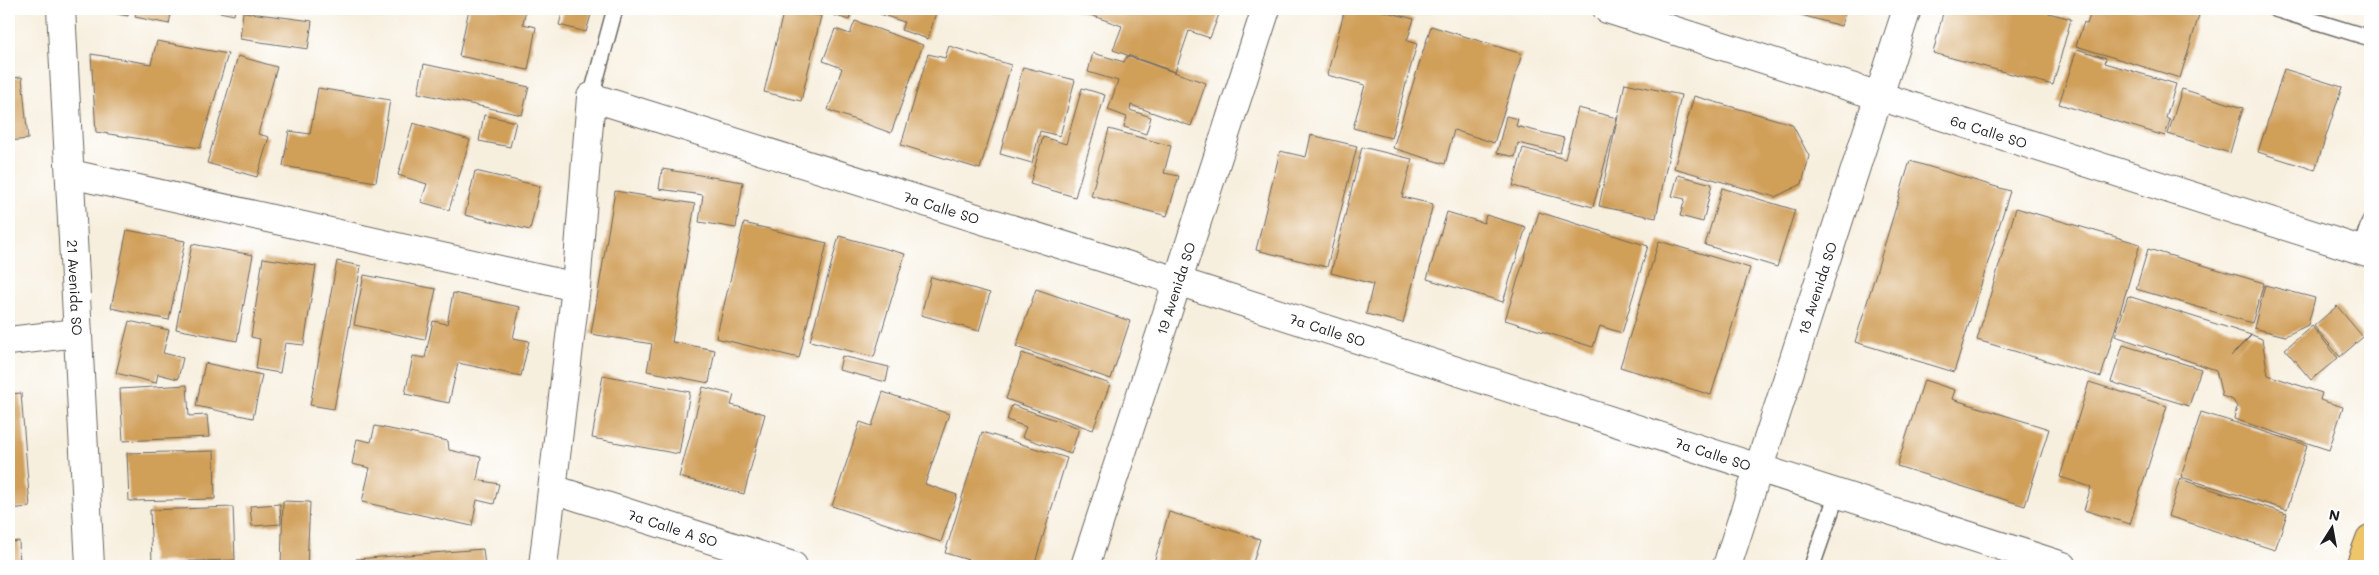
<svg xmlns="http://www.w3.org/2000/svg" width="2379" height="575" font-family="Mali,sans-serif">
	<rect width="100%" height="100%" fill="#fff"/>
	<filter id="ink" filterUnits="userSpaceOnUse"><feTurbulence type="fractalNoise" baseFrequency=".02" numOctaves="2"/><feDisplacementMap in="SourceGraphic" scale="10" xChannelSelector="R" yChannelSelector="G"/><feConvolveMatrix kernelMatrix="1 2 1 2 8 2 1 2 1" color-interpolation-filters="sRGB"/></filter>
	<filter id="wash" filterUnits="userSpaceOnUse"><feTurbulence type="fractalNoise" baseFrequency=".0096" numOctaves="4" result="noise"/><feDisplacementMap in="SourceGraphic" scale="20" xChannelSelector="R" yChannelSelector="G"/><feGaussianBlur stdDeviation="1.12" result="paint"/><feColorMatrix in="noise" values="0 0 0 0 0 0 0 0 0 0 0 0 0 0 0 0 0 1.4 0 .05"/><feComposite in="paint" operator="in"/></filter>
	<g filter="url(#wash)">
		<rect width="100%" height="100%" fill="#f7efde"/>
		<g id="blocks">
			<g fill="#d09f59">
				<path d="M 92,9 L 129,9 L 128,16 Z"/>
				<path d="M 137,9 L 172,9 L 169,24 L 135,17 Z"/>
				<path d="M 205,9 L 235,9 L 234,15 Z"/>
				<path d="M 469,9 L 526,9 L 523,24 L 536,27 L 528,70 L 459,56 Z"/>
				<path d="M 563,9 L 592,11 L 586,32 L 559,25 Z"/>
				<path d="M 784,9 L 821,16 L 801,101 L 764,92 Z"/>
				<path d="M 825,9 L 853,9 L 849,20 L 824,12 Z"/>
				<path d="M 865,9 L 937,9 L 928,39 L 901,30 L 904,22 Z"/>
				<path d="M 1073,9 L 1221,9 L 1210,38 L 1189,31 L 1175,72 L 1113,50 L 1122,26 Z"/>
				<path d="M 1345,9 L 1375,9 L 1414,19 L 1407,41 L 1417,44 L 1391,138 L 1353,128 L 1365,85 L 1327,75 Z"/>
				<path d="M 1780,9 L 1846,9 L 1841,26 Z"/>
				<path d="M 1944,9 L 2034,9 L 2071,19 L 2053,85 L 1933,53 Z"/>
				<path d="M 2092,9 L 2181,9 L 2199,15 L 2180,78 L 2076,46 L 2084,22 L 2087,24 Z"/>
				<path d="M 243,12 L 312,21 L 308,49 L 240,39 Z"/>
				<path d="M 855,21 L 923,45 L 891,133 L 828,110 L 842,68 L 823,61 L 835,29 L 850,34 Z"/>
				<path d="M 1431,26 L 1522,54 L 1494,143 L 1454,130 L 1445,164 L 1393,148 Z"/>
				<path d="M 157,41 L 228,54 L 200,148 L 96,132 L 91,54 L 151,64 Z"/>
				<path d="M 949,46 L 1011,65 L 980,169 L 901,145 L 928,54 L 945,58 Z"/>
				<path d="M 2077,49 L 2106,58 L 2105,63 L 2176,84 L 2166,118 L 2170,120 L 2165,136 L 2059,104 Z"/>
				<path d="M 1093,53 L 1124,62 L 1127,56 L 1206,83 L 1191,126 L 1131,105 L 1130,110 L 1151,117 L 1146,134 L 1124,127 L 1127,117 L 1108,110 L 1118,81 L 1088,72 Z"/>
				<path d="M 238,56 L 277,67 L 258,134 L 269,137 L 257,177 L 207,163 Z"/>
				<path d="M 424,64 L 529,87 L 522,115 L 418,93 Z"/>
				<path d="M 1023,67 L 1075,80 L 1060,136 L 1040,131 L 1032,163 L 1000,154 Z"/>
				<path d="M 2284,69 L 2342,87 L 2315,170 L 2258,152 Z"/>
				<path d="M 22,77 L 28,139 L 9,141 L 9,78 Z"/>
				<path d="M 1625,83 L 1681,95 L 1656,218 L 1599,206 Z"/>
				<path d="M 318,88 L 390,100 L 376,182 L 283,166 L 289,131 L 310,134 Z"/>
				<path d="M 1082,88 L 1105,95 L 1075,197 L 1030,184 L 1043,137 L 1066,144 Z"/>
				<path d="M 2182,89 L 2243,108 L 2230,153 L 2168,134 Z"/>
				<path d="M 1694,96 L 1792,124 L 1809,156 L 1802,184 L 1775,197 L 1674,168 Z"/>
				<path d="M 1578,108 L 1617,118 L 1593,207 L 1513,186 L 1523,148 L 1565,159 Z"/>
				<path d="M 484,115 L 516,122 L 510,147 L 479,141 Z"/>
				<path d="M 1506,116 L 1518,119 L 1516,126 L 1564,138 L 1560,153 L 1518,143 L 1515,157 L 1497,153 Z"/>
				<path d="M 413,123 L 470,140 L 449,210 L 421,202 L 427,184 L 398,175 Z"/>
				<path d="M 1109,129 L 1171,146 L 1164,173 L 1179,176 L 1167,216 L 1091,196 Z"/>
				<path d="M 1311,135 L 1357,146 L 1327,267 L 1256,250 L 1280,151 L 1306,157 Z"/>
				<path d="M 1362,147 L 1412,159 L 1402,197 L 1433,204 L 1403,323 L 1366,314 L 1373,284 L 1331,273 Z"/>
				<path d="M 1910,161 L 2010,191 L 1954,372 L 1855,342 Z"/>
				<path d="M 662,169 L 743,182 L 736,228 L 699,222 L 703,195 L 659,189 Z"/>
				<path d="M 475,171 L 540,186 L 530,230 L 465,215 Z"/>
				<path d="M 1678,175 L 1712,184 L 1703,222 L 1680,216 L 1685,199 L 1672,196 Z"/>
				<path d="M 1722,188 L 1795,210 L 1777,267 L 1705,245 Z"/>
				<path d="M 615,191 L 695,204 L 672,342 L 715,350 L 709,383 L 647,371 L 652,344 L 591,334 Z"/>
				<path d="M 2016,208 L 2140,244 L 2101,377 L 1977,340 Z"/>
				<path d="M 1447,212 L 1484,223 L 1486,215 L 1526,227 L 1503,302 L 1427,279 Z"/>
				<path d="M 1539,212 L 1648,246 L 1622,333 L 1600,326 L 1593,347 L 1505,320 Z"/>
				<path d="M 744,223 L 827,243 L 799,358 L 716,338 Z"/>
				<path d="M 127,230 L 185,241 L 169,320 L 111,308 Z"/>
				<path d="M 839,236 L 905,254 L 874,357 L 810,341 Z"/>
				<path d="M 1659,241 L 1750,268 L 1711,395 L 1620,367 Z"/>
				<path d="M 192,244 L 253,255 L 237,341 L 176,329 Z"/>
				<path d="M 2148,249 L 2264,283 L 2252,323 L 2136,289 Z"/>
				<path d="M 263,258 L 316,266 L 304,345 L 285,343 L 280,373 L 256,369 L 260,339 L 251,337 Z"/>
				<path d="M 337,261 L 361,266 L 334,409 L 310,405 Z"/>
				<path d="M 364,275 L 436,289 L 425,340 L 354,325 Z"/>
				<path d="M 931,277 L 990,293 L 979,331 L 921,315 Z"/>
				<path d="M 2265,285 L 2315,298 L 2308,325 L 2285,336 L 2254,328 Z"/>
				<path d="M 1036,289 L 1130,321 L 1111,379 L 1016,347 Z"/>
				<path d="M 453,293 L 520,307 L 513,338 L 529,341 L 521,376 L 458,363 L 449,403 L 405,394 L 413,356 L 425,358 L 433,321 L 447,324 Z"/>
				<path d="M 2128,296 L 2251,335 L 2231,356 L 2252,335 L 2262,339 L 2268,375 L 2322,393 L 2320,400 L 2343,407 L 2329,450 L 2234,419 L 2237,407 L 2233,400 L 2222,396 L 2216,370 L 2115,336 Z"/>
				<path d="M 2337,306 L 2363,337 L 2340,357 L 2314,326 Z"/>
				<path d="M 129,321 L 169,330 L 163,353 L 183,358 L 178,379 L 158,374 L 156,383 L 116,373 Z"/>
				<path d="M 2312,326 L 2338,358 L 2311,380 L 2285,349 Z"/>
				<path d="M 2123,345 L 2201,369 L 2189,406 L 2111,382 Z"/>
				<path d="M 1022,353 L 1110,384 L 1093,430 L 1006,399 Z"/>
				<path d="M 842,356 L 889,367 L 886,382 L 839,370 Z"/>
				<path d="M 205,363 L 262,375 L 253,418 L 196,406 Z"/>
				<path d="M 603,375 L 690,392 L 679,454 L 592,438 Z"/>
				<path d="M 1924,380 L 1955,390 L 1952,399 L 2049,429 L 2025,506 L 1897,466 Z"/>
				<path d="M 2089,382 L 2167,406 L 2130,524 L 2084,510 L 2091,487 L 2060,477 Z"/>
				<path d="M 187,385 L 189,416 L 207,415 L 209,437 L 123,441 L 120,389 Z"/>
				<path d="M 703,387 L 734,395 L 731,405 L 765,414 L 744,494 L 679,477 Z"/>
				<path d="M 883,392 L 949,414 L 925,484 L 957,495 L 941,542 L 832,506 L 860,422 L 872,426 Z"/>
				<path d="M 21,393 L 30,507 L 9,509 L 9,394 Z"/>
				<path d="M 1012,405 L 1079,428 L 1071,454 L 1022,437 L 1026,427 L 1007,420 Z"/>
				<path d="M 2201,412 L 2307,445 L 2287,510 L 2181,477 Z"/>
				<path d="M 375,426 L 448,441 L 449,450 L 481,457 L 477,480 L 499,484 L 494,504 L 477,500 L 472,526 L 362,502 L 370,468 L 352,464 L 357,439 L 371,442 Z"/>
				<path d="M 982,432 L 1067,458 L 1034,566 L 989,566 L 945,553 Z"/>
				<path d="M 214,451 L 215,499 L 129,501 L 127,453 Z"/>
				<path d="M 2180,479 L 2287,514 L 2275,550 L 2168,516 Z"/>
				<path d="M 283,501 L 310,502 L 307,566 L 281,566 Z"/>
				<path d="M 280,504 L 281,524 L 252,526 L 250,506 Z"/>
				<path d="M 233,507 L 235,560 L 152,562 L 150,510 Z"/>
				<path d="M 1169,512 L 1260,539 L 1252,566 L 1228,566 L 1213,562 L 1211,566 L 1153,566 Z"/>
				<path d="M 19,541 L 20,566 L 9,566 L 9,542 Z"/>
				<path d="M 483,549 L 485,566 L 356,566 L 356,559 Z"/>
			</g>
		</g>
	</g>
	<g filter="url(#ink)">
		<use href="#blocks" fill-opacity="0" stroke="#696660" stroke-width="1"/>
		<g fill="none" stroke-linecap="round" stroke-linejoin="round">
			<defs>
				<g id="service">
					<path d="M 2275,9 L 2370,38"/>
					<path d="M 591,97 L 615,9"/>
					<path d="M 2360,250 L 2370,221"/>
					<path d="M 1812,566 L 1837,494"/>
				</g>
				<g id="minor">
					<path id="s1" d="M 61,9 L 90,566"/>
					<path id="s2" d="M 1607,9 L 2370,253"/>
					<path d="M 71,174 L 576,287"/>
					<path d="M 9,341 L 77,333"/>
					<path id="s3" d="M 553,489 L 793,566"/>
					<path id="s4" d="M 543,566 L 576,287 L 591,97 L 1177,281 L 2063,566"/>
					<path id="s5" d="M 1085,566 L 1266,9"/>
					<path id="s6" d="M 1727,566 L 1907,9"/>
				</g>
				<path id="trunk" d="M 2360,566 L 2370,539"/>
			</defs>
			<use href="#service" stroke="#696660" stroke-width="18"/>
			<use href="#minor" stroke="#696660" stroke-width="30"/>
			<use href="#trunk" stroke="#696660" stroke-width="30"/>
			<use href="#service" stroke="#fff" stroke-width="15"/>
			<use href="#minor" stroke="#fff" stroke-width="28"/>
			<use href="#trunk" stroke="#eec569" stroke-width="28"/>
		</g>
	</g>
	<g text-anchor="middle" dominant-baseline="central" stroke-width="4" stroke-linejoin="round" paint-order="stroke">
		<g font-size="14" fill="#1c1c1c" stroke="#fff">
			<text stroke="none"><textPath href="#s2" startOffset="401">6a Calle SO</textPath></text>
			<text stroke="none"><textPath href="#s4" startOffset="839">7a Calle SO</textPath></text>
			<text stroke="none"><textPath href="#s1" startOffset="279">21 Avenida SO</textPath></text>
			<text stroke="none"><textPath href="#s5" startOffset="292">19 Avenida SO</textPath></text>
			<text stroke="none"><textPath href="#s6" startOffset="292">18 Avenida SO</textPath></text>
			<text stroke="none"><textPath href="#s4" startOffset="1244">7a Calle SO</textPath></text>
			<text stroke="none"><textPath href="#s4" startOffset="1649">7a Calle SO</textPath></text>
			<text stroke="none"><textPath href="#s3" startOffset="126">7a Calle A SO</textPath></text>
		</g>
	</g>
	<rect width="2379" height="575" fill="none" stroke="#fff" stroke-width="30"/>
	<g transform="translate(2332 528) rotate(11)" stroke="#ffffff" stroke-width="4" paint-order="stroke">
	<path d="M0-4L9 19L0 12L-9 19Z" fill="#1c1c1c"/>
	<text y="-8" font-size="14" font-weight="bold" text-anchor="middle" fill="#1c1c1c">N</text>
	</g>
</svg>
